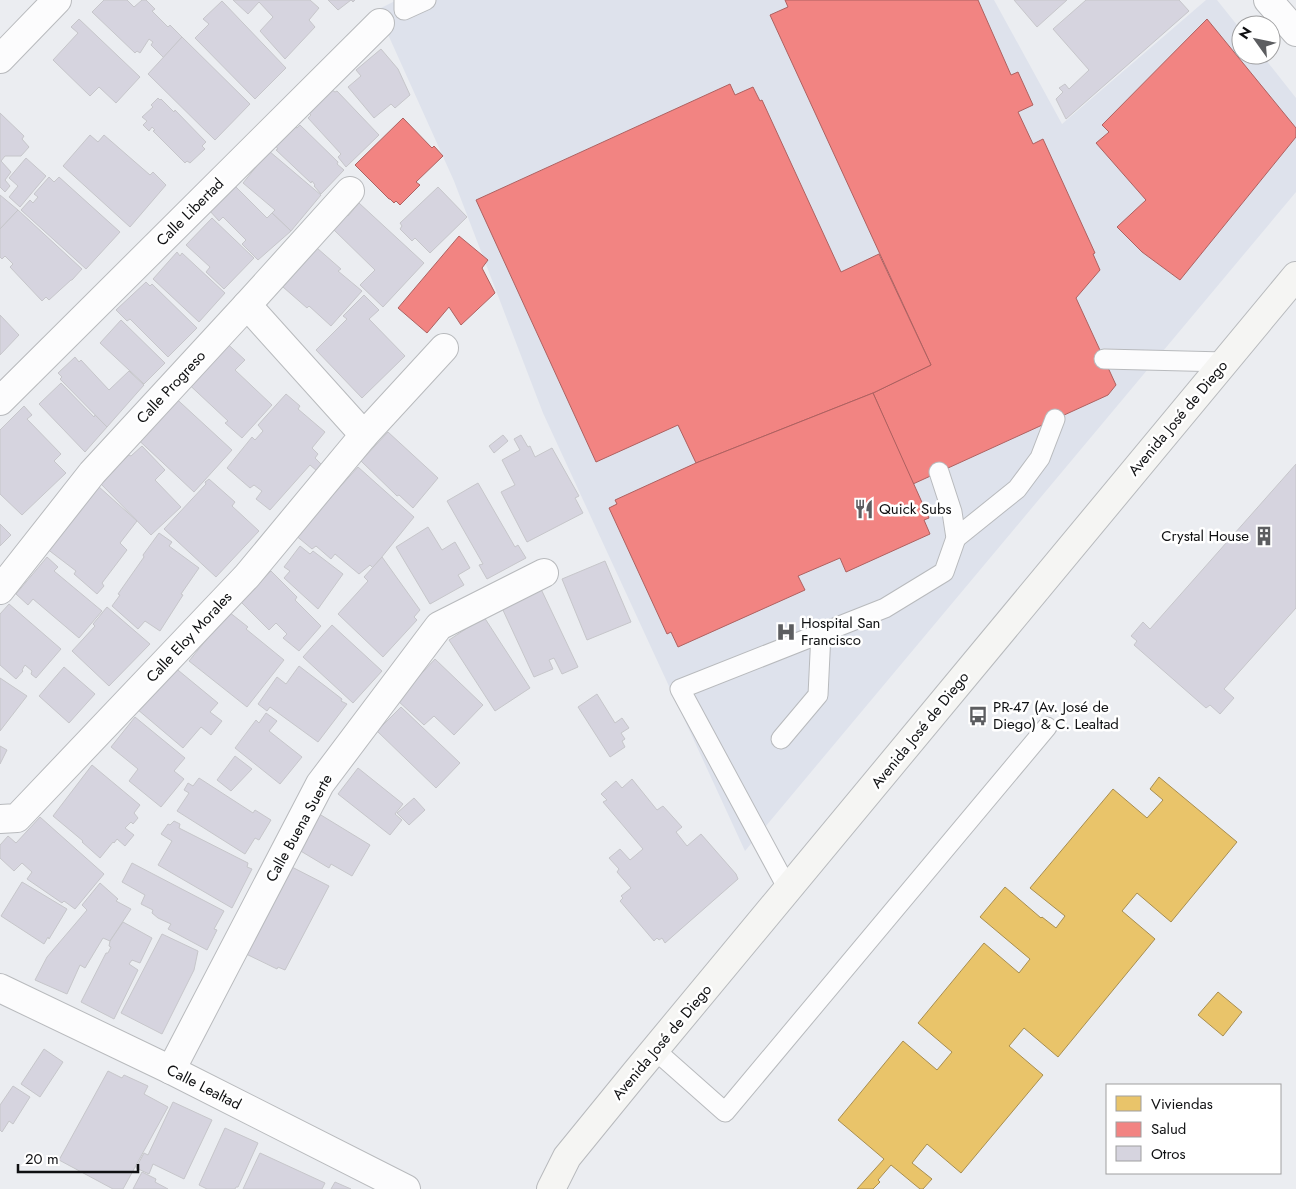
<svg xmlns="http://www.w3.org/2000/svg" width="1296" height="1189" font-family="Jost,sans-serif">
	<rect width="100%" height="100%" fill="#ebedf1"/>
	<path fill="#dee2ec" d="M 397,0 L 994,0 L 1062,124 L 1206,0 L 1217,0 L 1241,30 L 1241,55 L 1262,55 L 1296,98 L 1296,192 L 745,851 L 543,413 L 454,181 L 377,10 Z"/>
	<g fill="#e9c46a" stroke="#a88e50">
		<path d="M 1159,777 L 1237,842 L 1171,922 L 1137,893 L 1122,911 L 1155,939 L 1058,1057 L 1024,1028 L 1009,1046 L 1043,1075 L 961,1173 L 927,1144 L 912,1163 L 932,1179 L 923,1189 L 920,1189 L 891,1165 L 878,1180 L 880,1182 L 873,1189 L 857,1189 L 884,1159 L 838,1120 L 903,1041 L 937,1070 L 952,1052 L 918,1023 L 984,943 L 1019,973 L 1030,959 L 980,917 L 1005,887 L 1041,918 L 1042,917 L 1056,928 L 1065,916 L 1030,888 L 1113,789 L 1147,818 L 1163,800 L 1150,789 Z"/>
		<path d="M 1218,992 L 1242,1012 L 1223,1036 L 1198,1015 Z"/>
	</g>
	<g fill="#f28482" stroke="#ae6160">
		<path d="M 785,0 L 978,0 L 1011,75 L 1018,72 L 1033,105 L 1018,112 L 1033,144 L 1043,139 L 1095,253 L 1093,254 L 1100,270 L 1076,298 L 1116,385 L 1108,395 L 913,484 L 873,393 L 931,365 L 770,15 L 788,7 Z"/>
		<path d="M 1207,19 L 1296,128 L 1296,137 L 1180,280 L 1142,252 L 1117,227 L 1146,200 L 1096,143 L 1109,132 L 1102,125 Z"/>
		<path d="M 730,84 L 735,95 L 753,87 L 760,101 L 762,100 L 841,272 L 879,254 L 931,365 L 873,393 L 696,463 L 678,425 L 596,462 L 476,200 Z"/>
		<path d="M 403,118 L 432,148 L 434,146 L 443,156 L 416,182 L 420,185 L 400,205 L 396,201 L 394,203 L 390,199 L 389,199 L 355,165 Z"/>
		<path d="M 459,236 L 488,260 L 482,268 L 495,293 L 461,325 L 449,307 L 427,333 L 398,308 Z"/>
		<path d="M 873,393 L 929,518 L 924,520 L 930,534 L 846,572 L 840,558 L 798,576 L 805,590 L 678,647 L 671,632 L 667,634 L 609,508 L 617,504 L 615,500 L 696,463 Z"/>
	</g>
	<g fill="#d6d4df" stroke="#c6c6ca">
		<path d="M 104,0 L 127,0 L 134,7 L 142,0 L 146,0 L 155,9 L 152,11 L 168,27 L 170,25 L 182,37 L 164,58 L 151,45 L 153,42 L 149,39 L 140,53 L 137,51 L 135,53 L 92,12 Z"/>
		<path d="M 233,0 L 310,0 L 319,8 L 309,20 L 315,27 L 285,59 L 260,31 L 273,17 L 259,2 L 248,14 Z"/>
		<path d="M 328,0 L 355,0 L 353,2 L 351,0 L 338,10 Z"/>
		<path d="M 1014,0 L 1067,0 L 1037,27 Z"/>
		<path d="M 1086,0 L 1179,0 L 1189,11 L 1066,119 L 1056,99 L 1063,92 L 1059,88 L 1065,84 L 1069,89 L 1089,70 L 1053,29 Z"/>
		<path d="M 222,1 L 286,68 L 255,99 L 195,38 L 209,24 L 203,19 Z"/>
		<path d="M 79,19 L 140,77 L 116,103 L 99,87 L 90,96 L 53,60 L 78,33 L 71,27 Z"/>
		<path d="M 182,37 L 250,104 L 215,140 L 148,74 Z"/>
		<path d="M 381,49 L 398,69 L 410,95 L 395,108 L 391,104 L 374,118 L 348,87 L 361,76 L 356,70 Z"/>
		<path d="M 332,90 L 335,92 L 337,91 L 379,135 L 346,167 L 338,157 L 341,154 L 308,118 L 311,115 L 308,112 Z"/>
		<path d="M 158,98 L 160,100 L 161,99 L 174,112 L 175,110 L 206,142 L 202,146 L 205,149 L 190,163 L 187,161 L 185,163 L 153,131 L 155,130 L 152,127 L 149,131 L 143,125 L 147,121 L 142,117 L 153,107 L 151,105 Z"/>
		<path d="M 0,113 L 24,136 L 22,139 L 29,147 L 21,156 L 5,156 L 1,161 L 11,172 L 5,180 L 10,186 L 5,192 L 0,187 Z"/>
		<path d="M 300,125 L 338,162 L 337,164 L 344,170 L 321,194 L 314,186 L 315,185 L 312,181 L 311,183 L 276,150 L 278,149 L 275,145 L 294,126 L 297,128 Z"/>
		<path d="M 90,135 L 98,142 L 104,135 L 150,175 L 153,172 L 166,185 L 130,227 L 63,166 Z"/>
		<path d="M 269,151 L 321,195 L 291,231 L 272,213 L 275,210 L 243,183 Z"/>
		<path d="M 26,158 L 46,176 L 20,207 L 9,197 L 18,186 L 9,178 Z"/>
		<path d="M 49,177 L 54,182 L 59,177 L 120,232 L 86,269 L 21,210 L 30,200 L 33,203 L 38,197 L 34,194 Z"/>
		<path d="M 235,186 L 267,218 L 272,213 L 291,231 L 258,260 L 242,244 L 246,240 L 223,217 L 219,221 L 209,210 Z"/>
		<path d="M 438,187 L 467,217 L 430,253 L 415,238 L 412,241 L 400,229 L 402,226 L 400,223 Z"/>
		<path d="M 0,195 L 18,210 L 0,229 Z"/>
		<path d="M 359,203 L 424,263 L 383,307 L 360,285 L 375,270 L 334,230 L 336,227 L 332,224 L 343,212 L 348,216 Z"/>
		<path d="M 18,210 L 82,269 L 72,280 L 71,280 L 49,300 L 46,297 L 42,301 L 10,267 L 13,264 L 5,256 L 2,259 L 0,257 L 0,229 Z"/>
		<path d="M 212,218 L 254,258 L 224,289 L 206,272 L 210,267 L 186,245 Z"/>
		<path d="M 309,241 L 341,269 L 338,271 L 362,291 L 331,326 L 309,306 L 307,308 L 275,280 Z"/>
		<path d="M 177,252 L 180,256 L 182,253 L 225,293 L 199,322 L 153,279 Z"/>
		<path d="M 146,282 L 150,286 L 152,284 L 197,328 L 168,357 L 130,319 L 127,321 L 116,310 Z"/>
		<path d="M 364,295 L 379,310 L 369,319 L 405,356 L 362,398 L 316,350 L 347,319 L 343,316 Z"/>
		<path d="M 0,315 L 19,335 L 0,355 Z"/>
		<path d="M 121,320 L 165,363 L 144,384 L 100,343 Z"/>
		<path d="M 221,338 L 245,360 L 235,370 L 272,405 L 242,438 L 225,423 L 228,421 L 182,378 Z"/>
		<path d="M 75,357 L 79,362 L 81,360 L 109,390 L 129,371 L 144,385 L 107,427 L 60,379 L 62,377 L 58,373 Z"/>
		<path d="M 61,383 L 94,417 L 95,415 L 107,427 L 85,452 L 39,404 Z"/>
		<path d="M 169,392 L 232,450 L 194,492 L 131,433 Z"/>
		<path d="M 286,394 L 300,406 L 298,409 L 325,432 L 312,448 L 318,454 L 315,458 L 322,465 L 317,471 L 310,465 L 270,510 L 256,499 L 262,491 L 254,485 L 250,488 L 227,468 L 252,437 L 255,440 L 263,431 L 258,425 Z"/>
		<path d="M 24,406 L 32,415 L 27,419 L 61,454 L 54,461 L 66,473 L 22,515 L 0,494 L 0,430 Z"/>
		<path d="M 388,432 L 438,478 L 413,508 L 399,495 L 397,496 L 361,461 Z"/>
		<path d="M 503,435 L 508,441 L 494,453 L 489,446 Z"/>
		<path d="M 521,435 L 528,447 L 530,446 L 535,457 L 552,448 L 579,496 L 575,498 L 583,513 L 527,542 L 501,492 L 515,485 L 502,460 L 520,450 L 514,439 Z"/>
		<path d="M 142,446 L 165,470 L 155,480 L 181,507 L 151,535 L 100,483 L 129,455 L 131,456 Z"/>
		<path d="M 1296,464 L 1296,608 L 1224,689 L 1234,698 L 1220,714 L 1210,705 L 1206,708 L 1134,645 L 1137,641 L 1131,636 L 1143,622 L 1150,629 Z"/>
		<path d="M 358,467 L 414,517 L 373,568 L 370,565 L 359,574 L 335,554 L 331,559 L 316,546 L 312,549 L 294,534 L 313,517 Z"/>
		<path d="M 209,479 L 235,502 L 232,506 L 259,531 L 216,577 L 164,529 L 206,484 L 205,482 Z"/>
		<path d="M 478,483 L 515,547 L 518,545 L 526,558 L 487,579 L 479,565 L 483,564 L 447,501 Z"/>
		<path d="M 98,486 L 137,521 L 120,543 L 127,550 L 102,583 L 104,586 L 97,594 L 74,574 L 76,571 L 42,545 Z"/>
		<path d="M 0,524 L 11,535 L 0,546 Z"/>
		<path d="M 428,527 L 442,550 L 455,542 L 470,568 L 458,575 L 464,585 L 430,604 L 396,547 Z"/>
		<path d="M 159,533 L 172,542 L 169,546 L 199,568 L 181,594 L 183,595 L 160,631 L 145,621 L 138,629 L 112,606 L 120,595 L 118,594 L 144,557 L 143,555 Z"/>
		<path d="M 300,546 L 310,554 L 313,551 L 343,574 L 318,609 L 284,578 L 290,571 L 284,567 Z"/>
		<path d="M 47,557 L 58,567 L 54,571 L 102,611 L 79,638 L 33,599 L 28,605 L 16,594 Z"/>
		<path d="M 382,557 L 420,610 L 414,617 L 417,620 L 383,657 L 338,614 L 368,581 L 364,577 Z"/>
		<path d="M 605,561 L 631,622 L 587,640 L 562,579 Z"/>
		<path d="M 271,571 L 297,597 L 295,600 L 321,626 L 299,651 L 283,638 L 287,634 L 276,623 L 269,630 L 241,602 Z"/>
		<path d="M 541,589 L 578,667 L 562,674 L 554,658 L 549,660 L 553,669 L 534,677 L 502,608 Z"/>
		<path d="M 9,604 L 61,649 L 36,678 L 31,674 L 32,671 L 25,665 L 22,670 L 23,671 L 16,679 L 0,665 L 0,614 Z"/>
		<path d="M 107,607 L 150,644 L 109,686 L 72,651 L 95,626 L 93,624 Z"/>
		<path d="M 229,612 L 248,627 L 246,629 L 284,660 L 247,707 L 189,661 Z"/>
		<path d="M 484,617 L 530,688 L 495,711 L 449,640 Z"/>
		<path d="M 332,625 L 382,671 L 353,703 L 303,657 Z"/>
		<path d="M 435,659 L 483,705 L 454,735 L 434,716 L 424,725 L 397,700 Z"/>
		<path d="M 173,666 L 218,703 L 210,712 L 222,721 L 211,735 L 201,727 L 183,748 L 137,709 Z"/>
		<path d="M 299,666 L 342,699 L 341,701 L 347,704 L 318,742 L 270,707 L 267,711 L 258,704 L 277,677 L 286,684 Z"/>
		<path d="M 64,667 L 95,694 L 69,723 L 39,696 Z"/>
		<path d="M 0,678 L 27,696 L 0,731 Z"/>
		<path d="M 597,694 L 615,723 L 622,718 L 629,728 L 621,733 L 625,739 L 622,741 L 625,747 L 610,757 L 578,707 Z"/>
		<path d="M 401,707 L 460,763 L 436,788 L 377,731 Z"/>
		<path d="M 266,713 L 277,721 L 269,731 L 302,757 L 280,784 L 235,748 L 256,720 L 259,723 Z"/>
		<path d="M 135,717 L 185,758 L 174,771 L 184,779 L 161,807 L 129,781 L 138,769 L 111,747 Z"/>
		<path d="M 0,746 L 7,750 L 0,764 Z"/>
		<path d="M 235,756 L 252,769 L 231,791 L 217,780 Z"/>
		<path d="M 92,765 L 140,805 L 134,813 L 138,818 L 133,824 L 131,822 L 125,828 L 134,835 L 125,846 L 117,839 L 114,843 L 113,842 L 100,858 L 82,842 L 83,841 L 53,816 Z"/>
		<path d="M 358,768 L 403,804 L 395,814 L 402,820 L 390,835 L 338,794 Z"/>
		<path d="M 199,778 L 253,813 L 255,810 L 271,820 L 259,840 L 255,838 L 245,854 L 177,811 L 189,793 L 184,790 L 188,783 L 193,786 Z"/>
		<path d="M 632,779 L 657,810 L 663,806 L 682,827 L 676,832 L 687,846 L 701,834 L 736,874 L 738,879 L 665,943 L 662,938 L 659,940 L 657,938 L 654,941 L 620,901 L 623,898 L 621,896 L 631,888 L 617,872 L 619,869 L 609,858 L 620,849 L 630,860 L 643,849 L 603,802 L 607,800 L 601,794 L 616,781 L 622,788 Z"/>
		<path d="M 414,798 L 425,810 L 409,825 L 397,813 Z"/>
		<path d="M 316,812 L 370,845 L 352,876 L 331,864 L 329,868 L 294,847 Z"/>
		<path d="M 40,817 L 104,874 L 75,909 L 64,901 L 62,903 L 27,879 L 32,872 L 22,863 L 14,871 L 0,858 L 0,845 L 8,836 L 16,843 Z"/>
		<path d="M 174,821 L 180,824 L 179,828 L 248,863 L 247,867 L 252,869 L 232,908 L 158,865 L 172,841 L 161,834 L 168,824 L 170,825 Z"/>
		<path d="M 132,863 L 224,911 L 214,929 L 217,930 L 207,950 L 168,929 L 171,924 L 158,918 L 152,913 L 153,910 L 141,904 L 145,895 L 122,882 Z"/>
		<path d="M 286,864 L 329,886 L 285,970 L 278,967 L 277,969 L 242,952 Z"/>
		<path d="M 22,882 L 67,909 L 49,939 L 48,937 L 44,944 L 1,916 Z"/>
		<path d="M 100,883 L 118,899 L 116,901 L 131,909 L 110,941 L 103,938 L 85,968 L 80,965 L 67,994 L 35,980 L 47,957 L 87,910 L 82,905 Z"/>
		<path d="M 123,922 L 152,938 L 140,963 L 132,960 L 129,964 L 138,970 L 114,1019 L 81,1002 L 106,953 L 108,953 L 111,947 L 109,946 L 110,941 Z"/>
		<path d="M 162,934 L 198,951 L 194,970 L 162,1034 L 121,1013 Z"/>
		<path d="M 44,1049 L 63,1062 L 40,1097 L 21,1084 Z"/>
		<path d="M 108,1071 L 122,1078 L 124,1075 L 148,1086 L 144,1094 L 168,1107 L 123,1189 L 113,1189 L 59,1160 Z"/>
		<path d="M 13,1086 L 30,1097 L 13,1124 L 9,1121 L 2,1132 L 0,1130 L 0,1105 Z"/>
		<path d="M 173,1102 L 212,1120 L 184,1179 L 153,1164 L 149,1174 L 136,1168 L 144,1153 L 148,1155 Z"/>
		<path d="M 225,1128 L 258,1143 L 238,1187 L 236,1187 L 235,1189 L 207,1189 L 199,1185 Z"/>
		<path d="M 260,1153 L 325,1183 L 322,1189 L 243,1189 Z"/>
		<path d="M 142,1172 L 156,1179 L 155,1182 L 168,1189 L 133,1189 Z"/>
		<path d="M 335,1182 L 351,1189 L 331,1189 Z"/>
	</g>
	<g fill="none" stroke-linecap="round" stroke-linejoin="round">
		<defs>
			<g id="lane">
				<path d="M 404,0 L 404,10 L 426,0"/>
				<path d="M 1104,359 L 1225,362"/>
				<path d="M 956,538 L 1017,489 L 1040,458 L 1055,419"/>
				<path d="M 781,739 L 818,695 L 821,633"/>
				<path d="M 788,889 L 680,689 L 885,608 L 944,572 L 956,538 L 952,512 L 939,472"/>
				<path d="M 655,1050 L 725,1112 L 1047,727"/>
			</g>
			<g id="street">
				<path d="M 1268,0 L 1296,32"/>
				<path d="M 0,59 L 57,0"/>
				<path d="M 247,305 L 364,435"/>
				<path d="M 0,401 L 380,23"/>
				<path d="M 0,590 L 92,473 L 247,305 L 350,191"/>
				<path d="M 0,819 L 17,818 L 247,576 L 364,435 L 444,348"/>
				<path d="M 0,988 L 171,1070 L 406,1189"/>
				<path d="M 171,1070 L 320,784 L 439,626 L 544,573"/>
			</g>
			<path id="secondary" d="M 551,1189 L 567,1157 L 637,1071 L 1296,276"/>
		</defs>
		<use href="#lane" stroke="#b8babd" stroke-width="21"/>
		<use href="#street" stroke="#b8babd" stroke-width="30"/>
		<use href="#secondary" stroke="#b8babd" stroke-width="30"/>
		<use href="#lane" stroke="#fcfcfd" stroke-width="19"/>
		<use href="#street" stroke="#fcfcfd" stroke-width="28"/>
		<use href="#secondary" stroke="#f5f5f3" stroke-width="28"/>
	</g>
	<defs>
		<symbol id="restaurant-bare" viewBox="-9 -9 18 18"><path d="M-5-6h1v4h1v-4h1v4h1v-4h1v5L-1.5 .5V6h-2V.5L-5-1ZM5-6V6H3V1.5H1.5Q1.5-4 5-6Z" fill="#5c5d60" stroke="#fff" stroke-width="2.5" paint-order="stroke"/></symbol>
		<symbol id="building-bare" viewBox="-9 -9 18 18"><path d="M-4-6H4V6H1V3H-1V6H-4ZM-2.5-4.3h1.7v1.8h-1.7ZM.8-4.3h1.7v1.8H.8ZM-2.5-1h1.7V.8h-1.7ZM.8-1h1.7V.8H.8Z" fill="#5c5d60" stroke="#fff" stroke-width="2.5" paint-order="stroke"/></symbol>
		<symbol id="hospital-bare" viewBox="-9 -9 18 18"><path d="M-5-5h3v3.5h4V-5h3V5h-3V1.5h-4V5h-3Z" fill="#5c5d60" stroke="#fff" stroke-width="2.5" paint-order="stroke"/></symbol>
		<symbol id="bus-bare" viewBox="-9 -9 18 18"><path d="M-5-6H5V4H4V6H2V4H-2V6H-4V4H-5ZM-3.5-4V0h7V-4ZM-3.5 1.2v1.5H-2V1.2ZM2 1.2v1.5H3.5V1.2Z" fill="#5c5d60" stroke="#fff" stroke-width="2.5" paint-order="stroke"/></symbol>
	</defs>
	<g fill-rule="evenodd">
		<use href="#restaurant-bare" x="850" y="495" width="28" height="28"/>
		<use href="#building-bare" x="1250" y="522" width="28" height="28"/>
		<use href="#hospital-bare" x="772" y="618" width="28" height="28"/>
		<use href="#bus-bare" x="964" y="702" width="28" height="28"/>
	</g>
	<g text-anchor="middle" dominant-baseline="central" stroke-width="5" stroke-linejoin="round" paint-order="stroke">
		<g font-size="15" fill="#0f1012" stroke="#fff">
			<text transform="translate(190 212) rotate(-45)">Calle Libertad</text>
			<text transform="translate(171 387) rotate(-47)">Calle Progreso</text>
			<text transform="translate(1178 418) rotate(-50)">Avenida José de Diego</text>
			<text transform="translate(189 637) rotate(-47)">Calle Eloy Morales</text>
			<text transform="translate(920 730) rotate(-51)">Avenida José de Diego</text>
			<text transform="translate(299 828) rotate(-61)">Calle Buena Suerte</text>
			<text transform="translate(662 1042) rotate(-50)">Avenida José de Diego</text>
			<text transform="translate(204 1087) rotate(27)">Calle Lealtad</text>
		</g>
		<g font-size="15" fill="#0f1012" stroke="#fff" text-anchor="start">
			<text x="879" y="509">Quick Subs</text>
			<text x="1249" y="536" text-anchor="end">Crystal House</text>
			<text x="801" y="623">Hospital San<tspan x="801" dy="17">Francisco</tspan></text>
			<text x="993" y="707">PR-47 (Av. José de<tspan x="993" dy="17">Diego) &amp; C. Lealtad</tspan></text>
		</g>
	</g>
	<rect x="1106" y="1084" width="175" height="90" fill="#ffffff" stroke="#9f9fa0"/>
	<rect x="1116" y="1096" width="25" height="15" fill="#e9c46a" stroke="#9f9fa0"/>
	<text x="1151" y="1109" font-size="15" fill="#0f1012">Viviendas</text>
	<rect x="1116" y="1122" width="25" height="15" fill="#f28482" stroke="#9f9fa0"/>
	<text x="1151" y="1134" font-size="15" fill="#0f1012">Salud</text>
	<rect x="1116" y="1146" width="25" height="15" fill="#d6d4df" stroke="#9f9fa0"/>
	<text x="1151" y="1159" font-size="15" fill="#0f1012">Otros</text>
	<g transform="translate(1256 40) rotate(303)"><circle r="24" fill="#ffffff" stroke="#9f9fa0"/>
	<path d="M0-4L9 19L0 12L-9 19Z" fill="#5c5d60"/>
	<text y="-8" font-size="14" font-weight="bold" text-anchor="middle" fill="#0f1012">N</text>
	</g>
	<path d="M18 1164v8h120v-8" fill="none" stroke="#0f1012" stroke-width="2.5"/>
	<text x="25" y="1164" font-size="15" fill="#0f1012" stroke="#ffffff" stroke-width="4" paint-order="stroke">20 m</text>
</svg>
